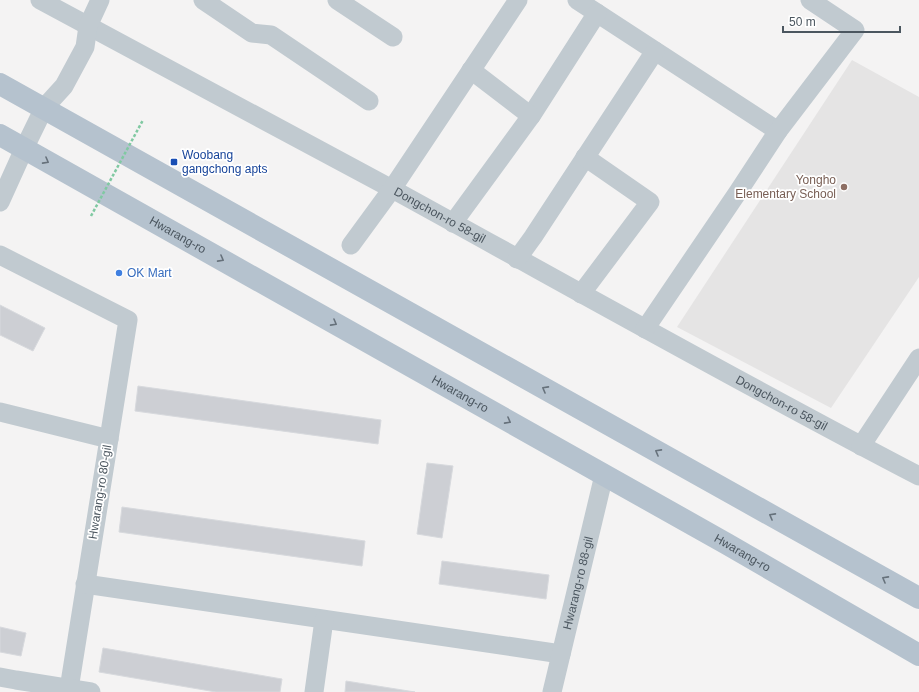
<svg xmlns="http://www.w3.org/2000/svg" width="919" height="692" font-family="Helvetica,sans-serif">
	<rect width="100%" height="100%" fill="#f4f3f3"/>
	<path fill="#e5e4e4" d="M 852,60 L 919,97 L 919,277 L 831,408 L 677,327 Z"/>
	<g fill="#cdcfd4" stroke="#d7d9dd">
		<path d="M 0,305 L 45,328 L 33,351 L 0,335 Z"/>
		<path d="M 138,386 L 381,420 L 378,444 L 135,411 Z"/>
		<path d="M 427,463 L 453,466 L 442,538 L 417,534 Z"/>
		<path d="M 122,507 L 365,541 L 362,566 L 119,532 Z"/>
		<path d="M 442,561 L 549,575 L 546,599 L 439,584 Z"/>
		<path d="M 0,627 L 26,633 L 21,656 L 0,652 Z"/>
		<path d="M 103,648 L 282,679 L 280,692 L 216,692 L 99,672 Z"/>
		<path d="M 346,681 L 415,692 L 345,692 Z"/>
	</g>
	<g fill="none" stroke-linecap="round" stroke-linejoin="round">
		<g stroke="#c1cad0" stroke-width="19">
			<path id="s1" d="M 40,0 C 158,64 277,126 394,190 C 569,286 742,384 919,476"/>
			<path d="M 203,0 L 252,33 L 271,35 L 369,101"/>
			<path d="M 337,0 L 393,37"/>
			<path d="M 577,0 L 778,131"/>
			<path d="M 531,116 L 597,13"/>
			<path d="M 0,202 L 24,149 L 44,108 L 64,86 L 85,47 L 88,26 L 100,0"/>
			<path d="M 453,223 L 531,116 L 471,70"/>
			<path d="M 351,245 L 392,189 L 518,0"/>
			<path d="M 0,255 L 128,320 L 69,689"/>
			<path d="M 517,259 L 533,237 L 655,51"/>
			<path d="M 581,294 L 650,202 L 585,157"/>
			<path d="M 645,329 L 738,192 L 778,131 L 855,30 L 810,0"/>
			<path d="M 0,412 L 109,439"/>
			<path d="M 861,446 L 919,358"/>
			<path d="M 85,584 L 561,654"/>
			<path d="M 0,677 L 16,680 L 91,692"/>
			<path d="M 314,692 L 324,620"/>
			<path id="s2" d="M 552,692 L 604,475"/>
		</g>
		<g stroke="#b5c2ce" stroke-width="22">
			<path d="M 0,84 L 919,598"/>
			<path id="s3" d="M 0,135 L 727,544 L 919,655"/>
		</g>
		<path stroke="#80c9a2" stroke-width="2.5" stroke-dasharray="3 2" stroke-linecap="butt" d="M 91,216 L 143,120"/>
	</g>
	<defs><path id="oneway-chevron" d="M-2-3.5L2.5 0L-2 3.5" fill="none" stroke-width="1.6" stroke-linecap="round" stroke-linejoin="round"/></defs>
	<g stroke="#66717b">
		<use href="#oneway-chevron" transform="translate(46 161) rotate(29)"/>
		<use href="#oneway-chevron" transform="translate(221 259) rotate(29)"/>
		<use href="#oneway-chevron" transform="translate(334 323) rotate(29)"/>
		<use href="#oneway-chevron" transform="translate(545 389) rotate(-151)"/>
		<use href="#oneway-chevron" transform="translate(508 421) rotate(29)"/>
		<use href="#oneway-chevron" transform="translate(658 452) rotate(-151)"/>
		<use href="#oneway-chevron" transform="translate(772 516) rotate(-151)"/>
		<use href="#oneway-chevron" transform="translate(885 579) rotate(-151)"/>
	</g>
	<rect fill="#1a4fb4" stroke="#fff" stroke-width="1.5" x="170" y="158" width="8" height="8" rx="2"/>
	<circle fill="#8d6e63" stroke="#fff" stroke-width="1.5" cx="844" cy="187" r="4"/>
	<circle fill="#3f7fe0" stroke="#fff" stroke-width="1.5" cx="119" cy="273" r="4"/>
	<g text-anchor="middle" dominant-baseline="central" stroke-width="3.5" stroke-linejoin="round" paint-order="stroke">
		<g font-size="12" fill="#164399" stroke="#fff" text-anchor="start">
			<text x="182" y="155">Woobang<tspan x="182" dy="14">gangchong apts</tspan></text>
		</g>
		<g font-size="12" fill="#785e54" stroke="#fff" text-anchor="end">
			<text x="836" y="180">Yongho<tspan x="836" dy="14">Elementary School</tspan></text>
		</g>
		<g font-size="12" fill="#4b565f" stroke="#fff">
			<text stroke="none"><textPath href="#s1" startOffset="454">Dongchon-ro 58-gil</textPath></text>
			<text stroke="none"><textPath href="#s3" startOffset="204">Hwarang-ro</textPath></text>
			<text stroke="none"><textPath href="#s3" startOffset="528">Hwarang-ro</textPath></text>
			<text stroke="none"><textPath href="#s1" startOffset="844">Dongchon-ro 58-gil</textPath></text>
			<text transform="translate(100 492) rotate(-81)">Hwarang-ro 80-gil</text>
			<text stroke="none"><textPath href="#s3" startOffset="852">Hwarang-ro</textPath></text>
			<text stroke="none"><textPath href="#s2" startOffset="112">Hwarang-ro 88-gil</textPath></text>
		</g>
		<g font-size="12" fill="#366cbe" stroke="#fff" text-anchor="start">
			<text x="127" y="273">OK Mart</text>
		</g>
	</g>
	<path d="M783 26v6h117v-6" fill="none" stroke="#4b565f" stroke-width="2"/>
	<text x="789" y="26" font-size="12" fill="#4b565f" stroke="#ffffff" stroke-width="3" paint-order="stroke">50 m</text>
</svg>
